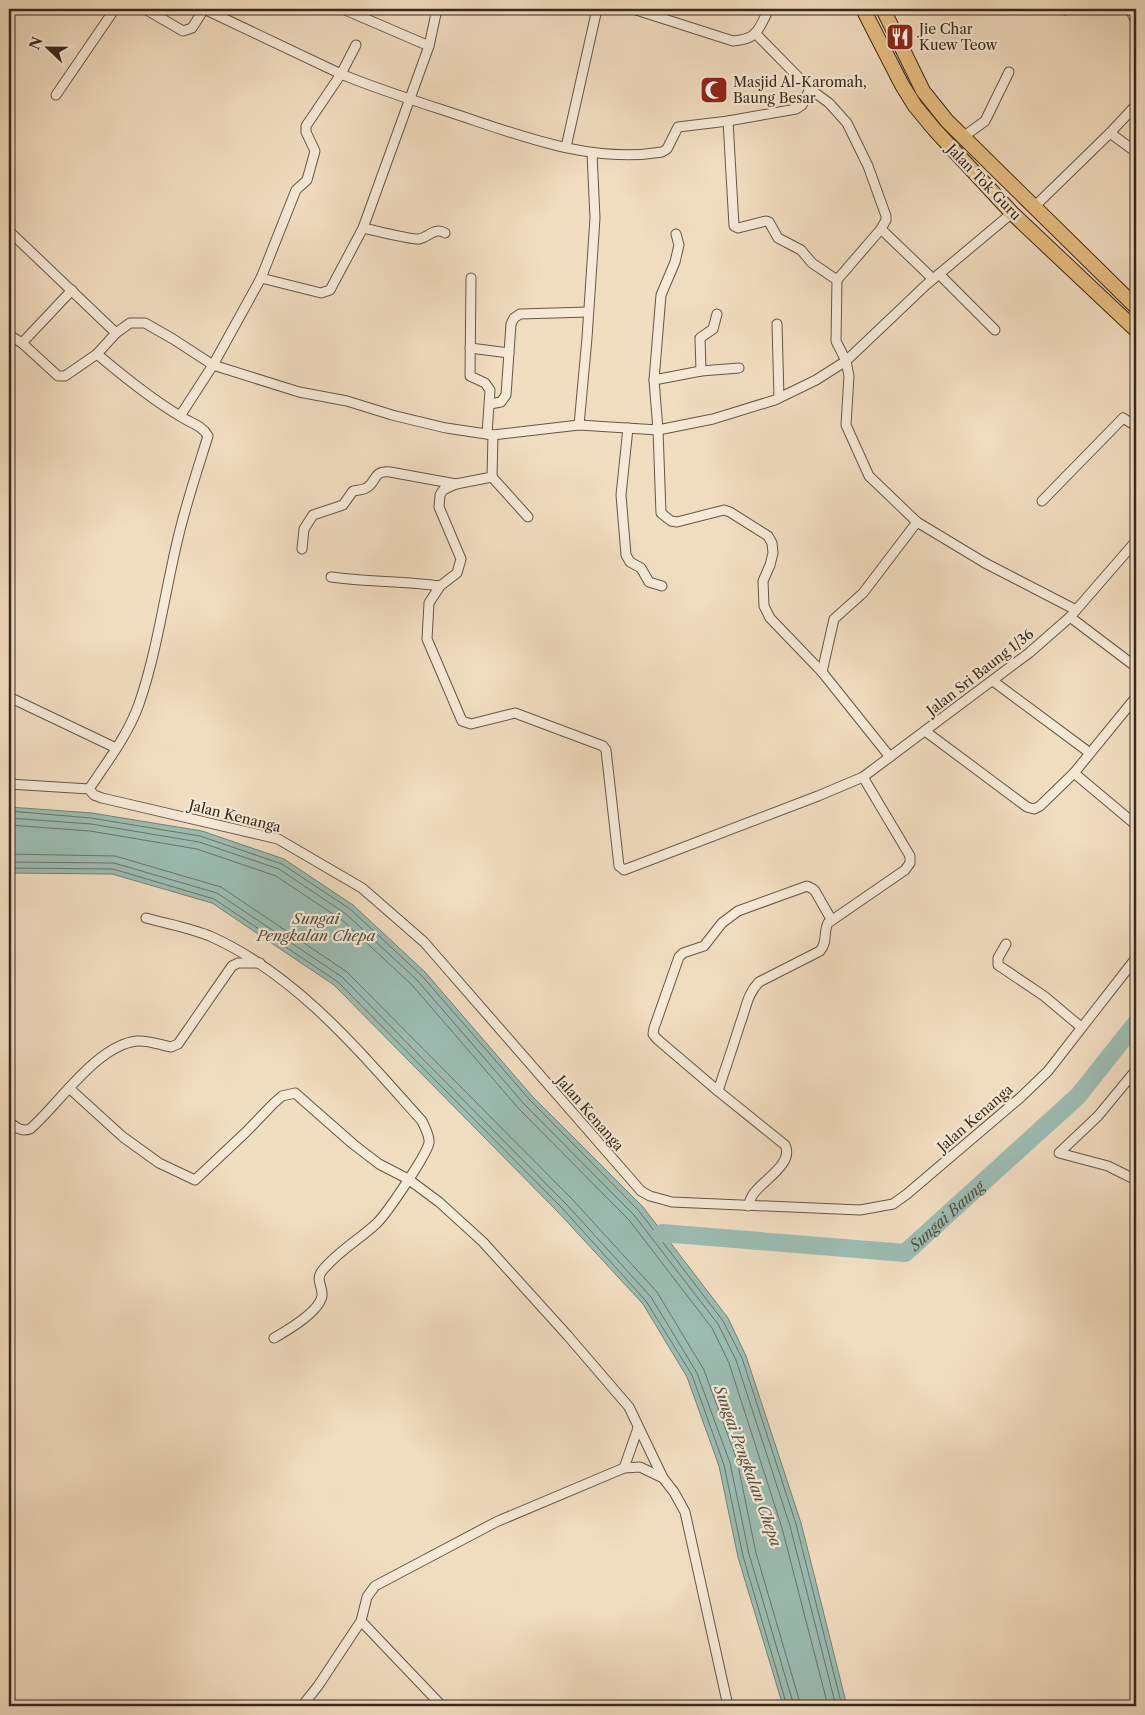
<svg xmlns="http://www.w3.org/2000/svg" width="1145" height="1715" font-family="'Libre Caslon Text',serif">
	<rect width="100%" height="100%" fill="#f1ddc0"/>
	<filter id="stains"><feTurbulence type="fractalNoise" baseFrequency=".004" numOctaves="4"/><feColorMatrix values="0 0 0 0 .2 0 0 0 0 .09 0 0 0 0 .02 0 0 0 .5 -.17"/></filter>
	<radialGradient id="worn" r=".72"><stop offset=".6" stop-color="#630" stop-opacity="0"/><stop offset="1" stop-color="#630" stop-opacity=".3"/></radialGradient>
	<path fill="#9bbcb2" stroke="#738276" d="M 9,807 L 92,813 L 202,831 L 284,859 L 353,905 L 425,972 L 532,1096 L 643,1207 L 728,1318 L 746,1356 L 801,1523 L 847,1706 L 783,1706 L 738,1557 L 719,1466 L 687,1377 L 643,1304 L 558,1212 L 334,985 L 212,903 L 112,874 L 9,873 Z"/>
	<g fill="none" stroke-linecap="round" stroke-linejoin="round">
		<g stroke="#6a7366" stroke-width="1">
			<path d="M 9,811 L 91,818 L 200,836 L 282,864 L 350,909 L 422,976 L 529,1099 L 639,1211 L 723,1321 L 742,1358 L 796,1524 L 842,1706"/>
			<path d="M 9,818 L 91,824 L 199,842 L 279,869 L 346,914 L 417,980 L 524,1104 L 634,1215 L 718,1324 L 736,1360 L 790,1526 L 836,1706"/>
			<path d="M 9,825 L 90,831 L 197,849 L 276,876 L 342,920 L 412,985 L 519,1109 L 629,1220 L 712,1328 L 729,1363 L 782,1528 L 828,1706"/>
			<path d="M 9,854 L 115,856 L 221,887 L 347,972 L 572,1199 L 657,1292 L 704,1370 L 737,1460 L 756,1553 L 801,1706"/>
			<path d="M 9,862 L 114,863 L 217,893 L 342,977 L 566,1204 L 651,1297 L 697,1373 L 730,1463 L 749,1554 L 794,1706"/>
			<path d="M 9,868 L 113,869 L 214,899 L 338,982 L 562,1208 L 646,1301 L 692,1375 L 724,1465 L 743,1556 L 787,1706"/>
		</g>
		<path stroke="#9bbcb2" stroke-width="18" id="s1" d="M 662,1233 L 905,1253 L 1078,1096 L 1136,1023"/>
		<defs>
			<g id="street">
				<path d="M 145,9 L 183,31 L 192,28 L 204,9"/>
				<path d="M 204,9 L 341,74 L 356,45"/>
				<path d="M 343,9 L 429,46"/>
				<path d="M 633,9 L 733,41 C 759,39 758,29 769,9"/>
				<path d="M 1130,9 L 1136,22"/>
				<path d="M 1065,10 L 1067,9"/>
				<path d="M 755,33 L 810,89 L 829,103 L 847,123 L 868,166 L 886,216 L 886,220 L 881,229 L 933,279"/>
				<path d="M 56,95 L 112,13"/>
				<path d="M 728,121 L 734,226 L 738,228 L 766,221 L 769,222 L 778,238 L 801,250 L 812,263 L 837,280 L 836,341 L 846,361 L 849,376 L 846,425 L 869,476 L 917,522 L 985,563 L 1076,610"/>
				<path d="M 1110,133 L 1136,152"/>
				<path d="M 963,137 L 985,121 L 1009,72"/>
				<path d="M 566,147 L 597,9"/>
				<path d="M 1034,207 L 1110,133 L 1136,105"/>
				<path d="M 363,228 C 373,230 412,240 419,239 C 429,237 434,227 445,233"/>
				<path d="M 9,231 L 116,333 L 97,354 C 123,376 151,399 180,416 C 190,423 202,425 208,436 C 198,468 187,501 179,534 C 165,590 158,649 139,704 C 128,735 107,762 89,789"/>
				<path d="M 676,234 L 679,245 L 675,262 L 661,295 L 654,380 L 658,430 L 661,513 L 671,521 L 677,522 L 724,510 L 730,512 L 768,536 L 772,543 L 773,553 L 770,565 L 763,581 L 764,606 L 770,618 L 822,672"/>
				<path d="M 939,274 L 995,330"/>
				<path d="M 261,278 L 296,190 L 307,180 L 315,151 L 306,132 L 306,126 L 341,74 C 377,89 415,101 452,113 C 519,135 590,164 662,152 L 667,149 L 678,127 L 728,121 L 796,109 L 802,105 L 810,89"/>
				<path d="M 471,278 L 470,376 L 485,383 L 490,390 L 487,434"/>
				<path d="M 837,280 L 881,229"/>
				<path d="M 777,324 L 779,398"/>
				<path d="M 116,333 L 130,323 L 145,323 L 173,339 L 213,365 L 261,278 L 321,293 L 330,290 L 363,228 L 429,46 L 437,9"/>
				<path d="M 9,335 L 22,343 L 58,376 L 65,376 L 97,354"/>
				<path d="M 22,343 L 72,290"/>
				<path d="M 470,348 L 509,353"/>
				<path d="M 701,371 L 700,338 L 713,329 L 717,314"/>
				<path d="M 654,380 L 701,371 L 739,368"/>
				<path d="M 490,404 L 501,402 L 506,395 L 511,324 L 514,318 L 520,314 L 588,312"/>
				<path d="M 180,416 L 213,365 L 299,392 L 347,401 L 392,415 L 446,428 L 493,435 L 579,425 L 658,430 L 713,419 L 775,400 L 816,380 L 846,361 L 926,285 L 1012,213"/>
				<path d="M 579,425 L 587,338 L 595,218 L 592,153"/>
				<path d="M 628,428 L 621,495 L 626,555 L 630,562 L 641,568 L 649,582 L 662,586"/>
				<path d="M 493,435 L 492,477 L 456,484 L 443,490 L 440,495 L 439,507 L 461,559 L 457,573 L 440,586 L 429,603 L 427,639 L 462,721 L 471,724 L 515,713 L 603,746 L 606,750 L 619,866 L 624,870 L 818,796 L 863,777 L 1029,653 L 1070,617 L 1136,541"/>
				<path d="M 492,477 L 528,517"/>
				<path d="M 1042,501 L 1123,418 L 1136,426"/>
				<path d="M 302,549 L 304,529 L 313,515 L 343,505 L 353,491 C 357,490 363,490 366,488 C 377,483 372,470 390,472 L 456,484"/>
				<path d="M 331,577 C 367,582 404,581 440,586"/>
				<path d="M 1070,617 L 1136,667"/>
				<path d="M 993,681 L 1090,753"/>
				<path d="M 9,697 L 116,748"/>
				<path d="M 925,731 L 1027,807 L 1034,809 L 1040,806 L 1074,773 L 1136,697"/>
				<path d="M 890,757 L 822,672 L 834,619 L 863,593 L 917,522"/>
				<path d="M 1074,773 L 1136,825"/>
				<path d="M 9,784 L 89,789 L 94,795 L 102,798 L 278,839 L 362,888 L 424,942 L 641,1191 L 650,1196 L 672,1202 L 860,1210 L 893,1204 L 907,1194 L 1021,1097 L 1048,1071 L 1136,958"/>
				<path d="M 146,918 C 167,924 191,928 212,937 C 298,976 360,1052 422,1121 C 425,1128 430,1136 429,1143 C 426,1156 387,1213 377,1223 C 359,1240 338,1251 322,1271 C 315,1280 323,1286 322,1296 C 319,1312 288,1330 274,1338"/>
				<path d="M 1006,944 L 998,958 L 998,965 L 1044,996 L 1081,1027"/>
				<path d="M 1136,1070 L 1098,1116 L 1059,1153 L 1108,1166 L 1136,1180"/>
				<path d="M 69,1088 L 123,1137 L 159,1163 L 195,1180 L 246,1132 L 273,1104 L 282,1096 L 295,1093 L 353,1144 L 379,1164 L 408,1179 L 439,1202 L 483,1242 L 568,1336 L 629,1407 L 663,1478 L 674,1492 L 685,1512 L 728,1706"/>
				<path d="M 718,1091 C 725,1069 733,1047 740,1024 C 746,1009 747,994 759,982 L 820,951 C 828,942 823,932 828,923 L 905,870 L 910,863 L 910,856 L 863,777"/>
				<path d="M 9,1122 C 16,1127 21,1132 30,1129 C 59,1104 97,1045 137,1041 C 149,1040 160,1045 171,1047 L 178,1044 L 232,966 L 238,963 L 260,963"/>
				<path d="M 748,1206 C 750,1201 751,1196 755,1192 C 765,1179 794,1163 785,1145 L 718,1091 L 657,1039 L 653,1034 L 654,1028 L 679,957 L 683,953 L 704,946 L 722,923 L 738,911 L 807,886 L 813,889 L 815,891 L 831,919"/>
				<path d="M 1136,1324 L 1136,1352"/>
				<path d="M 624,1468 L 638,1428"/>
				<path d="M 361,1621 L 442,1706"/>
				<path d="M 302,1706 L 318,1686 L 361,1621 L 367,1597 L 375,1586 L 496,1522 L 624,1468 L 640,1467 L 663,1478"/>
			</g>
			<g id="primary">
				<path d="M 863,9 L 902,85 L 915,106 L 934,129 L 1012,213 L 1136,330"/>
				<path d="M 883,9 L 923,91 L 947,121 L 1136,307"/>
			</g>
		</defs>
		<use href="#street" stroke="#665744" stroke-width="11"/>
		<use href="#primary" stroke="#382a1b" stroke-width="16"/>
		<use href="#street" stroke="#f6e9d6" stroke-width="9"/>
		<use href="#primary" stroke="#e8be80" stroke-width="14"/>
	</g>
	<defs>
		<symbol id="restaurant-square" viewBox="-11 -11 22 22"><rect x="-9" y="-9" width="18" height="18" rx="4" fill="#8f2418" stroke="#f6e9d6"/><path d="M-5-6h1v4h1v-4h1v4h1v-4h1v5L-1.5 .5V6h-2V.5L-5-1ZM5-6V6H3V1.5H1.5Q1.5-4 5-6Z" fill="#fff"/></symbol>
		<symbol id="mosque-square" viewBox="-11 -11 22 22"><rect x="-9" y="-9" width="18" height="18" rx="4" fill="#8f2418" stroke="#f6e9d6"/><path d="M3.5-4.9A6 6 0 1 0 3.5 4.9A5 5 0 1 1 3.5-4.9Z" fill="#fff"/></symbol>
	</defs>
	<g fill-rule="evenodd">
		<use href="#restaurant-square" x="884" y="21" width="32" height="32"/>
		<use href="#mosque-square" x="698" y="74" width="32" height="32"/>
	</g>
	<g text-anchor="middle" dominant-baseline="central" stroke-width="4.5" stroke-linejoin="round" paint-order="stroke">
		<g font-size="14" fill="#382a1b" stroke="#f6e9d6" text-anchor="start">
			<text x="919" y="29">Jie Char<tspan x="919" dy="16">Kuew Teow</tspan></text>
			<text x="733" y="82">Masjid Al-Karomah,<tspan x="733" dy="16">Baung Besar</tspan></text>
		</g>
		<g font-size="14" fill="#382a1b" stroke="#f6e9d6">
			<text transform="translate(984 182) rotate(46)">Jalan Tok Guru</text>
			<text transform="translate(980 672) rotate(-38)">Jalan Sri Baung 1/36</text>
			<text transform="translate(235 816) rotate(14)">Jalan Kenanga</text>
			<text transform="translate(590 1113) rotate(49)">Jalan Kenanga</text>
			<text transform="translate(975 1118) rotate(-41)">Jalan Kenanga</text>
		</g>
		<g font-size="15" font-style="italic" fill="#514e41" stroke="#f6e9d6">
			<text x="316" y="918">Sungai<tspan x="316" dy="17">Pengkalan Chepa</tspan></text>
			<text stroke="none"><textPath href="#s1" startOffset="300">Sungai Baung</textPath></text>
			<text transform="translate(748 1466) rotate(70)">Sungai Pengkalan Chepa</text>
		</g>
	</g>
	<rect width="1145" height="1715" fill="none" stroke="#f1ddc0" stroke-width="30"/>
	<rect x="10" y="10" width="1125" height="1695" fill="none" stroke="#382a1b" stroke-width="2.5"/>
	<rect x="15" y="15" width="1115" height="1685" fill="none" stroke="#382a1b"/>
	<g transform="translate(48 48) rotate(292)" stroke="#f6e9d6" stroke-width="4" paint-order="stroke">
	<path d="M0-4L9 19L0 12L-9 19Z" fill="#382a1b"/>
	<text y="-8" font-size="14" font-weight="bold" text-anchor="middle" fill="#382a1b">N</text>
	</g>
	<rect width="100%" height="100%" filter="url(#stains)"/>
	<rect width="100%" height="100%" fill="url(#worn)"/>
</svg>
